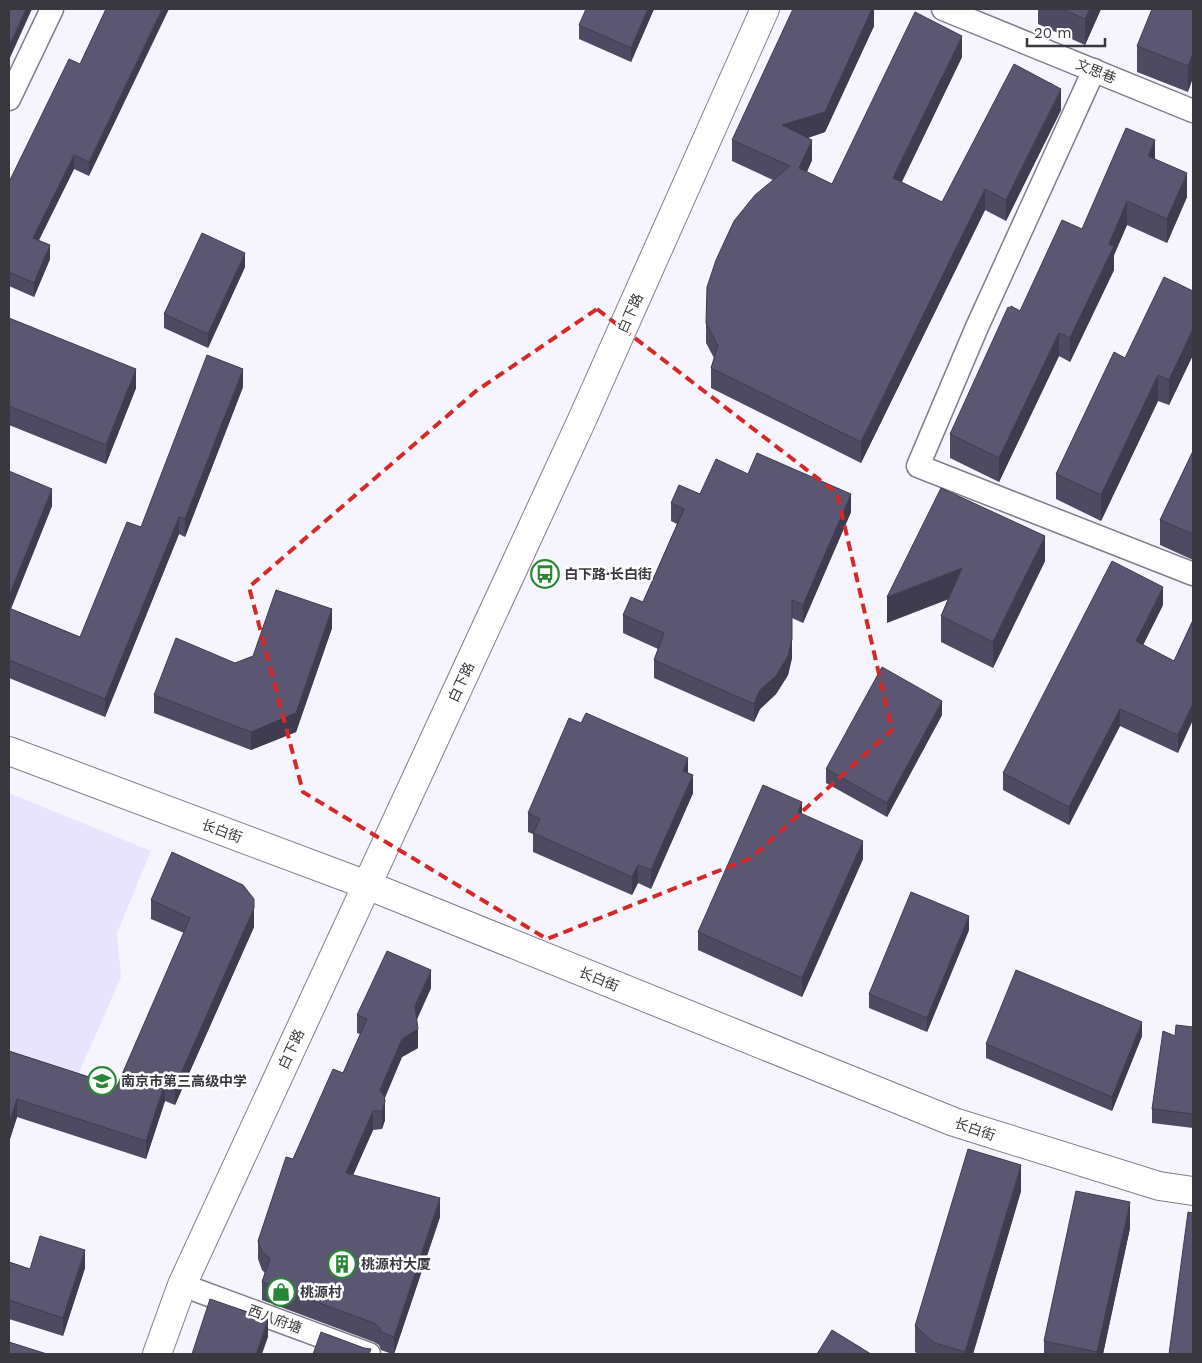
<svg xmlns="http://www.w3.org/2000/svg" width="1202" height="1363" font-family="'Work Sans','Noto Sans SC',sans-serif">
	<rect width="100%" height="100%" fill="#f6f5fd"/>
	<path fill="#e8e4fd" d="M 9,793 L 151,851 L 117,933 L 121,977 L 74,1084 L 9,1057 Z"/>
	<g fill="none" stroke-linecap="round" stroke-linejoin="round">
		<defs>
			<g id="minor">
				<path d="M 943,9 L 1193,111"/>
				<path d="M 1094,70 L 977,327 L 918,466 L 1193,574"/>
				<path d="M 9,99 L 52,9"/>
				<path d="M 182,1285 L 369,1354"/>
			</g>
			<path id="tertiary" d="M 9,751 L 367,885 L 954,1122 L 1159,1186 L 1193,1191"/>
			<path id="secondary" d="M 157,1354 L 182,1285 L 581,422 L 765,9"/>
		</defs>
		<use href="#minor" stroke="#807e8b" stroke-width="25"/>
		<use href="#tertiary" stroke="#807e8b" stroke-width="30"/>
		<use href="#secondary" stroke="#807e8b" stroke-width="30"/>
		<use href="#minor" stroke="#fff" stroke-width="22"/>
		<use href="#tertiary" stroke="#fff" stroke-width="28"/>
		<use href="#secondary" stroke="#fff" stroke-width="28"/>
	</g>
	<g fill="#4e4a61">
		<path d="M 106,9 L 89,176 L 74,169 L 39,240 L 50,259 L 34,297 L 9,286 L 9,182 L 80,64 Z"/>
		<path d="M 654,9 L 631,62 L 579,39 L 579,25 Z"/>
		<path d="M 874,9 L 874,26 L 825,132 L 808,138 L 812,160 L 807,172 L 832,184 L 962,57 L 902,182 L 942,202 L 1061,110 L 1006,221 L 985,210 L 861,463 L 711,388 L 711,368 L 714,358 L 706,343 L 706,323 L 773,180 L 732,161 L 732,140 Z"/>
		<path d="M 1038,9 L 1101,9 L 1085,45 L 1038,24 Z"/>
		<path d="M 1193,9 L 1188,92 L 1137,72 L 1137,46 Z"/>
		<path d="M 1155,159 L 1187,197 L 1167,243 L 1127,225 L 1114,255 L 1114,270 L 1070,362 L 1059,356 L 999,482 L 950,458 L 950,434 L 1020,311 L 1082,229 Z"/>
		<path d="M 245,267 L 208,348 L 164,328 L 164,314 Z"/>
		<path d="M 1193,291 L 1193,355 L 1169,405 L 1158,401 L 1101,521 L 1056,499 L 1056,474 L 1125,358 Z"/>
		<path d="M 9,318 L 136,388 L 106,464 L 9,425 Z"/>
		<path d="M 243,387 L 185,537 L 179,534 L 105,717 L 9,678 L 9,471 L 52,506 L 11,609 L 80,637 L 141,527 Z"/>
		<path d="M 1193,451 L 1193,560 L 1160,545 L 1160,520 Z"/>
		<path d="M 748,474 L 851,512 L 803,623 L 792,618 L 792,658 L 788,675 L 776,694 L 760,709 L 754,722 L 654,678 L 654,660 L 658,649 L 623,633 L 623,615 L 643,602 L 677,524 L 671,521 L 671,503 L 700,494 Z"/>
		<path d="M 1045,561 L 993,668 L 941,642 L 941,616 L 948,599 L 887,623 Z"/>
		<path d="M 1163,605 L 1143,645 L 1174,661 L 1193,620 L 1178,753 L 1120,726 L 1069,825 L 1003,790 L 1003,773 Z"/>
		<path d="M 332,628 L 296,732 L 251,750 L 154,713 L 154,695 L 235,663 Z"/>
		<path d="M 942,715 L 887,817 L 826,783 L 826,769 Z"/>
		<path d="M 688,773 L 693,793 L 651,889 L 638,883 L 632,895 L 533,852 L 533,834 L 528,832 L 528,813 Z"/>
		<path d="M 802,814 L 863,859 L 802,997 L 698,950 L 698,932 Z"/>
		<path d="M 151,900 L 254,927 L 175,1105 L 165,1101 L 146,1159 L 17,1117 L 9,1142 L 9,1051 L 117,1086 L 184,933 L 151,919 Z"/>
		<path d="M 969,930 L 927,1032 L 869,1008 L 869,994 Z"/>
		<path d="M 431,988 L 416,1020 L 418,1048 L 402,1057 L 385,1098 L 385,1120 L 382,1129 L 373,1130 L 353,1175 L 440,1217 L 394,1354 L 392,1354 L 381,1350 L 379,1345 L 374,1342 L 262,1300 L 262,1282 L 265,1273 L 262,1270 L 258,1259 L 258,1241 L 293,1159 L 343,1073 L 360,1034 L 357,1033 L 357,1015 Z"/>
		<path d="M 1193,1027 L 1193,1128 L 1152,1123 L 1152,1109 L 1175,1036 Z"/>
		<path d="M 1142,1036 L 1112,1111 L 986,1058 L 986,1044 Z"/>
		<path d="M 1021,1191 L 973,1354 L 918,1354 L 915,1352 L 915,1326 Z"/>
		<path d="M 1130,1228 L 1103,1354 L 1044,1354 L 1044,1341 Z"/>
		<path d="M 9,1262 L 30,1269 L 85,1268 L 63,1336 L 9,1319 Z"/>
	</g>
	<g fill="#403c4f">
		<path d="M 26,9 L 32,9 L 9,60 L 9,46 Z"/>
		<path d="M 162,9 L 169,9 L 89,176 L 89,162 Z"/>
		<path d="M 648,9 L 654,9 L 631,62 L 631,48 Z"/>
		<path d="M 872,9 L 874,9 L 874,26 L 825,132 L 782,146 L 782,125 Z"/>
		<path d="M 1090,9 L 1101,9 L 1085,45 L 1085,19 Z"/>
		<path d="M 962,36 L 962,57 L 893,199 L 893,178 Z"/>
		<path d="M 1193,53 L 1193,78 L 1188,92 L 1188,66 Z"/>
		<path d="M 1061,89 L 1061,110 L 1006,221 L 1006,200 Z"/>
		<path d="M 812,140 L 812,160 L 799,189 L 799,168 Z"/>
		<path d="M 1155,140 L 1155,164 L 1148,156 Z"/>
		<path d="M 74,155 L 74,169 L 33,252 L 33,238 Z"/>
		<path d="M 1187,173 L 1187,197 L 1167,243 L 1167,219 Z"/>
		<path d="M 985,189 L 985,210 L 861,463 L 861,442 Z"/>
		<path d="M 1127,201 L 1127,225 L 1114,255 L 1114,270 L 1070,362 L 1070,338 L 1109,244 Z"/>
		<path d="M 50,245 L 50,259 L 34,297 L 34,283 Z"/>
		<path d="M 245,253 L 245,267 L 208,348 L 208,334 Z"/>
		<path d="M 1193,329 L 1193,355 L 1169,405 L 1169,380 Z"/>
		<path d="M 1059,333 L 1059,356 L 999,482 L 999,458 Z"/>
		<path d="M 136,369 L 136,388 L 106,464 L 106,445 Z"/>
		<path d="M 243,369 L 243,387 L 185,537 L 185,519 Z"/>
		<path d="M 1158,375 L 1158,401 L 1101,521 L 1101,495 Z"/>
		<path d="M 52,489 L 52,506 L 9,613 L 9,596 Z"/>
		<path d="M 851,494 L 851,512 L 803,623 L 803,605 Z"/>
		<path d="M 179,517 L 179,534 L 105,717 L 105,699 Z"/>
		<path d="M 1045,536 L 1045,561 L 993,668 L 993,642 Z"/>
		<path d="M 962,568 L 962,594 L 887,623 L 887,597 Z"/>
		<path d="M 1163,587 L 1163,605 L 1136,659 L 1136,641 Z"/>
		<path d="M 332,609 L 332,628 L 296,732 L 251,750 L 251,732 Z"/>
		<path d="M 792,639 L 792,658 L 788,675 L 776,694 L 760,709 L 754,722 L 754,704 L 760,690 Z"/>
		<path d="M 942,701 L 942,715 L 887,817 L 887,803 Z"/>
		<path d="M 1193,703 L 1193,720 L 1178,753 L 1178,735 Z"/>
		<path d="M 1120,709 L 1120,726 L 1069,825 L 1069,807 Z"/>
		<path d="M 688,758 L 688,777 L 683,771 Z"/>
		<path d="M 693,775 L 693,793 L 651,889 L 651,870 Z"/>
		<path d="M 802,802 L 802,820 L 798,812 Z"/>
		<path d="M 863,841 L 863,859 L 802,997 L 802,978 Z"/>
		<path d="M 638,865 L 638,883 L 632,895 L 632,877 Z"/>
		<path d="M 254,908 L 254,927 L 250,936 L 175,1105 L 175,1087 Z"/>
		<path d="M 969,916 L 969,930 L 927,1032 L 927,1018 Z"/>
		<path d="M 431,970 L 431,988 L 415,1024 L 415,1006 Z"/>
		<path d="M 1142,1022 L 1142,1036 L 1112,1111 L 1112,1097 Z"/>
		<path d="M 418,1029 L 418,1048 L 402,1057 L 380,1108 L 380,1090 L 402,1039 Z"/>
		<path d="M 165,1083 L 165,1101 L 146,1159 L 146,1141 Z"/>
		<path d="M 17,1099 L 17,1117 L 9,1142 L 9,1124 Z"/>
		<path d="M 385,1101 L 385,1120 L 382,1129 L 382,1111 Z"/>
		<path d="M 373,1111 L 373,1130 L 346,1191 L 346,1173 Z"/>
		<path d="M 1021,1165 L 1021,1191 L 973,1354 L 965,1354 Z"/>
		<path d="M 440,1198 L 440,1217 L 394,1354 L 394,1337 Z"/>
		<path d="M 1130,1202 L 1130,1228 L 1103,1354 L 1097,1354 Z"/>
		<path d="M 85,1250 L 85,1268 L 63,1336 L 63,1318 Z"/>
		<path d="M 268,1319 L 268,1337 L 262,1354 L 256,1354 Z"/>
	</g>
	<g fill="#5b5671" stroke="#403c4f">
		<path d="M 9,9 L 26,9 L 9,46 Z"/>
		<path d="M 106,9 L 162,9 L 89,162 L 74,155 L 33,238 L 50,245 L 34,283 L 9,272 L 9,182 L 69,59 L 80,64 Z"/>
		<path d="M 586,9 L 648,9 L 631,48 L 579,25 Z"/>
		<path d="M 793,9 L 872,9 L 825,112 L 782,125 L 812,140 L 799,168 L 832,184 L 915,12 L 962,36 L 893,178 L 942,202 L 1014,64 L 1061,89 L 1006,200 L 985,189 L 861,442 L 711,368 L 718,346 L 706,323 L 707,287 L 716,260 L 734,221 L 755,195 L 790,166 L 732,140 Z"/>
		<path d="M 1062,9 L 1090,9 L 1085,19 Z"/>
		<path d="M 1152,9 L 1193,9 L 1193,53 L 1188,66 L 1137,46 Z"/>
		<path d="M 1126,128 L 1155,140 L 1148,156 L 1187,173 L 1167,219 L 1127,201 L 1109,244 L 1114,246 L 1070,338 L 1059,333 L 999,458 L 950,434 L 1008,307 L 1010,308 L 1011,306 L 1020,311 L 1062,220 L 1082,229 Z"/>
		<path d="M 202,233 L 245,253 L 208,334 L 164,314 Z"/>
		<path d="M 1164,277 L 1193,291 L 1193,329 L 1169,380 L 1158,375 L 1101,495 L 1056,474 L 1114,352 L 1125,358 Z"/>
		<path d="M 9,318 L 136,369 L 106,445 L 9,406 Z"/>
		<path d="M 207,355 L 243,369 L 185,519 L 179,517 L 105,699 L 9,660 L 9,608 L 80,637 L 127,522 L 141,527 Z"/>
		<path d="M 1193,451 L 1193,534 L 1160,520 Z"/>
		<path d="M 757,453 L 851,494 L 803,605 L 792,600 L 792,639 L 788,656 L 776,676 L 760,690 L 754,704 L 654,660 L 664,633 L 623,615 L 631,597 L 643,602 L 684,509 L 671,503 L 679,485 L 700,494 L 716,459 L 748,474 Z"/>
		<path d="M 9,471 L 52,489 L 9,596 Z"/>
		<path d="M 941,488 L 1045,536 L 993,642 L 941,616 L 962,568 L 887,597 Z"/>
		<path d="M 1112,561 L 1163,587 L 1136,641 L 1174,661 L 1193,620 L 1193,703 L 1178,735 L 1120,709 L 1069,807 L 1003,773 Z"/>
		<path d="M 276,590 L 332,609 L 296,713 L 251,732 L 154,695 L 176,638 L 235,663 L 253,656 Z"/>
		<path d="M 882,667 L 942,701 L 887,803 L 826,769 Z"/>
		<path d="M 586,713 L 688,758 L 683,771 L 693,775 L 651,870 L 638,865 L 632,877 L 533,833 L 540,819 L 528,813 L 569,718 L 581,723 Z"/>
		<path d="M 763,785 L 802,802 L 798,812 L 863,841 L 802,978 L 698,932 Z"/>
		<path d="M 172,852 L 243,885 L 254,899 L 254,908 L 175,1087 L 165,1083 L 146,1141 L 17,1099 L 9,1124 L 9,1051 L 117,1086 L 190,918 L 151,900 Z"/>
		<path d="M 911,892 L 969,916 L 927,1018 L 869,994 Z"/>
		<path d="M 387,951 L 431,970 L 415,1006 L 418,1029 L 402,1039 L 380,1090 L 384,1096 L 385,1101 L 382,1111 L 373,1111 L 346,1173 L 440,1198 L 394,1337 L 381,1332 L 379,1327 L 374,1323 L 262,1282 L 270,1258 L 262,1252 L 258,1241 L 286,1157 L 293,1159 L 333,1069 L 343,1073 L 367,1019 L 357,1015 Z"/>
		<path d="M 1016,970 L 1142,1022 L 1112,1097 L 986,1044 Z"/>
		<path d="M 1176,1025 L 1193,1027 L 1193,1114 L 1152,1109 L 1163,1031 L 1175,1036 Z"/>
		<path d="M 968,1149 L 1021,1165 L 965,1352 L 935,1343 L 915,1326 Z"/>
		<path d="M 1076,1191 L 1130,1202 L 1097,1352 L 1044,1341 Z"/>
		<path d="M 1188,1212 L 1193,1213 L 1193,1354 L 1169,1354 Z"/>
		<path d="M 40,1236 L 85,1250 L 63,1318 L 9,1300 L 9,1262 L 30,1269 Z"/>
		<path d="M 210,1299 L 268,1319 L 256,1354 L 192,1354 Z"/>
		<path d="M 832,1330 L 871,1354 L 817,1354 Z"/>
		<path d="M 321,1332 L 364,1348 L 371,1349 L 369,1354 L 313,1354 Z"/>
		<path d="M 9,1342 L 47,1354 L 9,1354 Z"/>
	</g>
	<path fill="none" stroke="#d62828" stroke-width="4" stroke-dasharray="10 6" stroke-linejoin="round" d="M 597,309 L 837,493 L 892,730 L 751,858 L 547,939 L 303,792 L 249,587 L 476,391 Z"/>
	<defs>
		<symbol id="bus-ring" viewBox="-11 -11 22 22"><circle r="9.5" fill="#fff" stroke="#2a8637" stroke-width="1.5"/><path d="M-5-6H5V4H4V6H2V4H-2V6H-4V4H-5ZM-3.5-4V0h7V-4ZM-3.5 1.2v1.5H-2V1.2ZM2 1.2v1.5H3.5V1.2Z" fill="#2a8637"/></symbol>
		<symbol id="school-ring" viewBox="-11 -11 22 22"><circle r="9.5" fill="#fff" stroke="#2a8637" stroke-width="1.5"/><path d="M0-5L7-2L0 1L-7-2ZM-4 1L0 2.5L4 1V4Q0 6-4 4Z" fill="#2a8637"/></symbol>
		<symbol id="building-ring" viewBox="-11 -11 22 22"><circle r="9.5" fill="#fff" stroke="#2a8637" stroke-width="1.5"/><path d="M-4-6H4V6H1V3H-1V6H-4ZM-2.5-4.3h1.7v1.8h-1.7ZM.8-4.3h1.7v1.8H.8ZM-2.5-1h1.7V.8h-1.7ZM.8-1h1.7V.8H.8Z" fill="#2a8637"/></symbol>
		<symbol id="shop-ring" viewBox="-11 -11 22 22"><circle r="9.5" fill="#fff" stroke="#2a8637" stroke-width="1.5"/><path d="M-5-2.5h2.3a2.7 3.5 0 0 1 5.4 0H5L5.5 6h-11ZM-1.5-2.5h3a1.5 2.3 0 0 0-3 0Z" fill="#2a8637"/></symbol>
	</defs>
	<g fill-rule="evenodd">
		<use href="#bus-ring" x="529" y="558" width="32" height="32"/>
		<use href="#school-ring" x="86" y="1065" width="32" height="32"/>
		<use href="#building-ring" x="326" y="1248" width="32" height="32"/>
		<use href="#shop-ring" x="265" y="1276" width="32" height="32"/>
	</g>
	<g text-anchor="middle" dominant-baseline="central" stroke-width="5" stroke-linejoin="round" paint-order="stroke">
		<g font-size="14" fill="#39383e" stroke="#fff">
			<text transform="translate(1096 71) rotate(22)">文思巷</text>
			<text transform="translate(630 313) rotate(-66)">白下路</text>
			<text transform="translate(461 682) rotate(-65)">白下路</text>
			<text transform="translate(222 831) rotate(20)">长白街</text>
			<text transform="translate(599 979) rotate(22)">长白街</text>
			<text transform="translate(291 1049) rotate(-65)">白下路</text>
			<text transform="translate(975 1129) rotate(19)">长白街</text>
			<text transform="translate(275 1319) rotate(20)">西八府塘</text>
		</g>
		<g font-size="14" font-weight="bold" fill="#39383e" stroke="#fff" text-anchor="start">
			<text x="564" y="574">白下路·长白街</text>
			<text x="121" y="1081">南京市第三高级中学</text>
			<text x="361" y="1264">桃源村大厦</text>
			<text x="300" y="1292">桃源村</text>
		</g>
	</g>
	<rect width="1202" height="1363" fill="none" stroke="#39383e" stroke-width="20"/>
	<path d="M1027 38v8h78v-8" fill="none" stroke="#39383e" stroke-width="2.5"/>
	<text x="1034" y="38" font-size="15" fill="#39383e" stroke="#ffffff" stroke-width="4" paint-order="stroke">20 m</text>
</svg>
